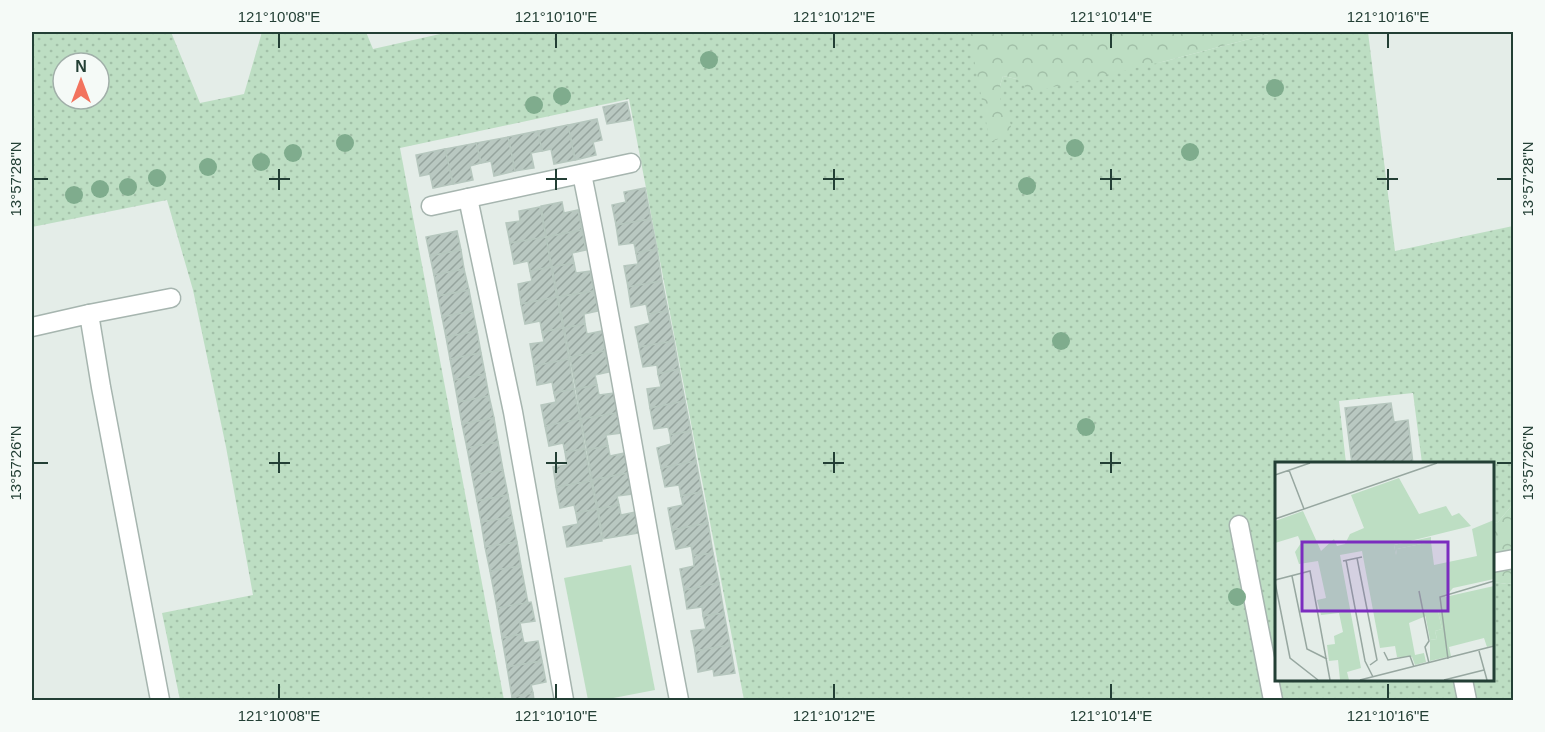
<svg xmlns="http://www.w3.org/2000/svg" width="1545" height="732" font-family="Helvetica,sans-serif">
	<defs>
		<pattern id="grass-dots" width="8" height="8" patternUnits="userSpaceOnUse" patternTransform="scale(1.5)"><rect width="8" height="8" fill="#bddec3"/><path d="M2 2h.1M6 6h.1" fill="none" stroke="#a2c0a8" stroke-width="1.8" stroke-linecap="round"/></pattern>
		<pattern id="forest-crowns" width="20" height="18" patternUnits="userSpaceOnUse" patternTransform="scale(1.5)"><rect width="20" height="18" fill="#bddec3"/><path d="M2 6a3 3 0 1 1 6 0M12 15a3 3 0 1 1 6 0" fill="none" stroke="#a2c0a8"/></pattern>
		<pattern id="building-hatch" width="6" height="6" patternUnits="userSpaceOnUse" patternTransform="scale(1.5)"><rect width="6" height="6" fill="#b9c8c1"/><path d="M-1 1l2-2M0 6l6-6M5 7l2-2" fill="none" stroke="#96a49e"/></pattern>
	</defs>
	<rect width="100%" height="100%" fill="#e4ede8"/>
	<path fill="url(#grass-dots)" fill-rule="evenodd" d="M 32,32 L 171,32 L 200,103 L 244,94 L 262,32 L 366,32 L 373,49 L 449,32 L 975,32 L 970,33 L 1000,106 L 1000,86 L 1003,76 L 1017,79 L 1162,62 L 1276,32 L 1368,32 L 1395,251 L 1513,226 L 1513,504 L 1498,522 L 1493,523 L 1492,464 L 1422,463 L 1413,393 L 1339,401 L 1346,463 L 1276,464 L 1276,680 L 1492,680 L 1493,582 L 1507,584 L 1513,583 L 1513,700 L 744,700 L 629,99 L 400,148 L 504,700 L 180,700 L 162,613 L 253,595 L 226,447 L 193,290 L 167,200 L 32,227 ZM 63,63 L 99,63 L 99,99 L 63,99 Z"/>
	<g fill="url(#forest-crowns)">
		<path d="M 975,32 L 1276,32 L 1162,62 L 1031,92 L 1017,79 L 1003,76 L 1000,86 L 1000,106 L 1009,113 L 1011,128 L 1001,138 L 990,142 L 969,33 Z"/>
		<path d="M 1513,504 L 1513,583 L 1507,584 L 1493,582 L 1492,523 L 1498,522 Z"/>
	</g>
	<path fill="#bddec3" d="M 631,565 L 655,690 L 603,700 L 588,700 L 564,578 Z"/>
	<g fill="url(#building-hatch)" stroke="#b6c7be" stroke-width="1.5">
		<path d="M 627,102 L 631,120 L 607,124 L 603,107 Z"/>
		<path d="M 597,119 L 602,140 L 593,142 L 596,155 L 575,160 L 568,125 Z"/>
		<path d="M 568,125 L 575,160 L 554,164 L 551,149 L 542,151 L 538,131 Z"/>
		<path d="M 538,131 L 542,151 L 531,153 L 534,168 L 515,171 L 508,137 Z"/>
		<path d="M 508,137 L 515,171 L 494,176 L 491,161 L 481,163 L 476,143 Z"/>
		<path d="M 476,143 L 481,163 L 470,166 L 473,180 L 453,184 L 445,149 Z"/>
		<path d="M 445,149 L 453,184 L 433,188 L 430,174 L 420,176 L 416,155 Z"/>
		<path d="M 645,188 L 651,219 L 616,225 L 612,205 L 626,202 L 624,192 Z"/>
		<path d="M 562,202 L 564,213 L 578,210 L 582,230 L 546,237 L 541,206 Z"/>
		<path d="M 540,207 L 546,237 L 510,243 L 506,223 L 520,221 L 519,211 Z"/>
		<path d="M 651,219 L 657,249 L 636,253 L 634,243 L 619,245 L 616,225 Z"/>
		<path d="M 582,230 L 586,250 L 572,253 L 574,263 L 552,267 L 546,237 Z"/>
		<path d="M 457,231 L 461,250 L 430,256 L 426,237 Z"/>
		<path d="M 546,237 L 551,267 L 530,271 L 528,261 L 514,264 L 510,243 Z"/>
		<path d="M 657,249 L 662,281 L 628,287 L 624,266 L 638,264 L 636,253 Z"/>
		<path d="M 461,250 L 464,269 L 434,275 L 430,256 Z"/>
		<path d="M 574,263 L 576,273 L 590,271 L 594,291 L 558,297 L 552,267 Z"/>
		<path d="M 551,267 L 557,297 L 521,304 L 518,284 L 532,281 L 530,271 Z"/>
		<path d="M 464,269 L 469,290 L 438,296 L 434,275 Z"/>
		<path d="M 662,281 L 668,311 L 648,314 L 646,304 L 631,307 L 628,287 Z"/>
		<path d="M 469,290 L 473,311 L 442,317 L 438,296 Z"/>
		<path d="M 594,291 L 598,311 L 584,314 L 585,324 L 564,328 L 558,297 Z"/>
		<path d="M 557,297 L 563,328 L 542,332 L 540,321 L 525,324 L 521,304 Z"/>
		<path d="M 473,311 L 477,331 L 446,337 L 442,317 Z"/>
		<path d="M 668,311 L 674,341 L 639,347 L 635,327 L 650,323 L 648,314 Z"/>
		<path d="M 585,324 L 587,334 L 602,331 L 605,351 L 570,357 L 564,328 Z"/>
		<path d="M 563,328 L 569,359 L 534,366 L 530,344 L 544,342 L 542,332 Z"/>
		<path d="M 477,331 L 481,353 L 450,359 L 446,337 Z"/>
		<path d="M 674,341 L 679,369 L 658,374 L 657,365 L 643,367 L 639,347 Z"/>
		<path d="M 605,351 L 609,372 L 595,375 L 597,385 L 576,389 L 570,357 Z"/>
		<path d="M 481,353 L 485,374 L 454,380 L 450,359 Z"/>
		<path d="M 569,359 L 574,389 L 554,393 L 552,382 L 537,385 L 534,366 Z"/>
		<path d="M 679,369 L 685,401 L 650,408 L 647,389 L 661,387 L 658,374 Z"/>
		<path d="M 485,374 L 489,396 L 458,402 L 454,380 Z"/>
		<path d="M 597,385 L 599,395 L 614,393 L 617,413 L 581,419 L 576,389 Z"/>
		<path d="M 574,389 L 580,419 L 545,426 L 541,405 L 556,402 L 554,393 Z"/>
		<path d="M 489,396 L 494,418 L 462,424 L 458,402 Z"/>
		<path d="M 685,401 L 691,431 L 670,435 L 668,427 L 654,429 L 650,408 Z"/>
		<path d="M 1391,403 L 1394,422 L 1408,420 L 1413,464 L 1352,464 L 1345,408 Z"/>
		<path d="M 617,413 L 621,433 L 606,435 L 608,446 L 587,450 L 581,419 Z"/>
		<path d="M 494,418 L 498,442 L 467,448 L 462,424 Z"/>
		<path d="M 580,419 L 585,449 L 565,452 L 563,443 L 549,446 L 545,426 Z"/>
		<path d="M 691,431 L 696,461 L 661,468 L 657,448 L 671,444 L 670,435 Z"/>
		<path d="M 498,442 L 503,470 L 472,475 L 467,448 Z"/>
		<path d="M 608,446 L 610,456 L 625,453 L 628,473 L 592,480 L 587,450 Z"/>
		<path d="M 585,449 L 591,481 L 556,487 L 553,467 L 567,465 L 565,452 Z"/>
		<path d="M 696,461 L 702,492 L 681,496 L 679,485 L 665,487 L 661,468 Z"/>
		<path d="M 503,470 L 508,495 L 477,501 L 472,475 Z"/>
		<path d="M 628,473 L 632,494 L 617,496 L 619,505 L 598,509 L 592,480 Z"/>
		<path d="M 591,481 L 597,509 L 576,513 L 574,505 L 560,508 L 556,487 Z"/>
		<path d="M 702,492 L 708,523 L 672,530 L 668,508 L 683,505 L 681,496 Z"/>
		<path d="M 508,495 L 512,517 L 481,522 L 477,501 Z"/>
		<path d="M 619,505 L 621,515 L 636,512 L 639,533 L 603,539 L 598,509 Z"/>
		<path d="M 597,509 L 602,541 L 567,547 L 563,527 L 578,524 L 576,513 Z"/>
		<path d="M 512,517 L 517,542 L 485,547 L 481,522 Z"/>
		<path d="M 708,523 L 713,553 L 693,556 L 691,546 L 676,549 L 672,530 Z"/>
		<path d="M 517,542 L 521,566 L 490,571 L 485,547 Z"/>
		<path d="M 713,553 L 719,583 L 684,590 L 680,569 L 694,566 L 693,556 Z"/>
		<path d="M 521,566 L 528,603 L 497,608 L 490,571 Z"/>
		<path d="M 719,583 L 724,613 L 703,616 L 702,607 L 687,609 L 684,590 Z"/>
		<path d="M 531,602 L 535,621 L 520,623 L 522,634 L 502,638 L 497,608 Z"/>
		<path d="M 724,613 L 730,645 L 695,651 L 691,631 L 706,629 L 703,616 Z"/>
		<path d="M 522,634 L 524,643 L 538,641 L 542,661 L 507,667 L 502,638 Z"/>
		<path d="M 730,645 L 735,673 L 714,676 L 713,669 L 698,672 L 695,651 Z"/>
		<path d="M 542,661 L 546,682 L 531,685 L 533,693 L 512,697 L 507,667 Z"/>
		<path d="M 533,693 L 534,700 L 513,700 L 512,697 Z"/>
	</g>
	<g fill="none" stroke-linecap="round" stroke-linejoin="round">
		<defs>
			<g id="minor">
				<path d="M 582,174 C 618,349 645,525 679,700"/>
				<path d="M 468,198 L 513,412 L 564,700"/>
				<path d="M 431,206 L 631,163"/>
				<path d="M 89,314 L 171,298"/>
				<path d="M 32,327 L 89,314 L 101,387 L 160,700"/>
				<path d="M 1239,525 L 1273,700"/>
				<path d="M 1492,563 L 1514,559"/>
				<path d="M 1463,680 L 1467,700"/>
			</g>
		</defs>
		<use href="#minor" stroke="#a6b5af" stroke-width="21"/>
		<use href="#minor" stroke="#fff" stroke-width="18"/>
	</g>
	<g fill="#7fac8d">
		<circle cx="709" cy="60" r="9"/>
		<circle cx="1275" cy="88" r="9"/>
		<circle cx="562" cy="96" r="9"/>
		<circle cx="534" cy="105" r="9"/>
		<circle cx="345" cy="143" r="9"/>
		<circle cx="1075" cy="148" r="9"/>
		<circle cx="1190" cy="152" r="9"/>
		<circle cx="293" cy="153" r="9"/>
		<circle cx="261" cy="162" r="9"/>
		<circle cx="208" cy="167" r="9"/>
		<circle cx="157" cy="178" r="9"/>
		<circle cx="1027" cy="186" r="9"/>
		<circle cx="128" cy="187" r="9"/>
		<circle cx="100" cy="189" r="9"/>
		<circle cx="74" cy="195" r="9"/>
		<circle cx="1061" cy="341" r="9"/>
		<circle cx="1086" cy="427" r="9"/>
		<circle cx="1237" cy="597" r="9"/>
	</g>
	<path fill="none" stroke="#233f35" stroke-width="2" d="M 279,33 L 279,48M 556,33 L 556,48M 834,33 L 834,48M 1111,33 L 1111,48M 1388,33 L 1388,48M 279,169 L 279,190M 556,169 L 556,190M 834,169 L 834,190M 1111,169 L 1111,190M 1388,169 L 1388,190M 33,179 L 48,179M 269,179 L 290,179M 546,179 L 567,179M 823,179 L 844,179M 1100,179 L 1121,179M 1377,179 L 1398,179M 1497,179 L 1512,179M 279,452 L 279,473M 556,452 L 556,473M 834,452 L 834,473M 1111,452 L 1111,473M 33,463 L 48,463M 269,463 L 290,463M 546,463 L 567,463M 823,463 L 844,463M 1100,463 L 1121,463M 1497,463 L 1512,463M 279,684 L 279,699M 556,684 L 556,699M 834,684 L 834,699M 1111,684 L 1111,699M 1388,684 L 1388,699"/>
	<g transform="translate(1275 462)">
		<rect width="219" height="219" fill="#e4ede8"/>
		<path d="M 124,16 L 144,52 L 171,44 L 177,54 L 184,51 L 196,64 L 119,83 L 121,93 L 122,87 L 156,80 L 159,103 L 202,94 L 197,67 L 219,58 L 219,117 L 178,126 L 170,135 L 219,124 L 219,183 L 212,185 L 209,176 L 174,185 L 176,194 L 155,199 L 155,178 L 162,177 L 160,169 L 167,167 L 163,149 L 134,161 L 140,193 L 149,191 L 151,200 L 140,203 L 137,195 L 122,195 L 120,184 L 105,186 L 87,89 L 65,93 L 86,206 L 72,210 L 74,218 L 65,218 L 63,198 L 54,199 L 52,183 L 60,182 L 59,174 L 68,170 L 64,151 L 46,153 L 42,138 L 51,136 L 43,99 L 24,102 L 20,90 L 26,81 L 23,74 L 0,81 L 0,59 L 28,49 L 46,89 L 59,77 L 62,84 L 70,82 L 75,72 L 89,66 L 76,33 Z" fill="#bddec3"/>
		<path d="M 156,75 L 156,80 L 122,87 L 121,93 L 119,83 Z" fill="#bddec3"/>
		<path d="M 163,149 L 167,167 L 160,169 L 162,177 L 155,178 L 150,152 Z" fill="#bddec3"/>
		<path fill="none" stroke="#97a7a0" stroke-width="1.5" d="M 14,8 L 29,47M 0,13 L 35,1M 0,57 L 162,1M 82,96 L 102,198 L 95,203M 71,98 L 90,199 L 98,215M 68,99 L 87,95M 17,114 L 32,187 L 52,197M 0,118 L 35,109 L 55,218M 0,120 L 15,196 L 43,218M 144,129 L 154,179 L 150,185 L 154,201M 204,189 L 212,218M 109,190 L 113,198 L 135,194 L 139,205M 173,197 L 165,135 L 219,119M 85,218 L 219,184M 169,218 L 209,208"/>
		<path fill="#7b2cbf" fill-opacity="0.15" stroke="#7b2cbf" stroke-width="3" d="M 27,80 L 173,80 L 173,149 L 27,149 Z"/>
		<rect width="219" height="219" fill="none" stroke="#233f35" stroke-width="3"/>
	</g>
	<rect width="1545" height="732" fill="none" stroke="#f5faf7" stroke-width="66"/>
	<g transform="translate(81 81)"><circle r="28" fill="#f5faf7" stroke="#a1afa9" stroke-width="1.5"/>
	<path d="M0-4.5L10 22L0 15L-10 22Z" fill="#f2735e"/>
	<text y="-9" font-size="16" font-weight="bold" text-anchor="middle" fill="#233f35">N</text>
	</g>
	<rect x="33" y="33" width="1479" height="666" fill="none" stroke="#233f35" stroke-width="2"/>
	<g font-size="15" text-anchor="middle" fill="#233f35">
		<text x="279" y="22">121°10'08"E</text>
		<text x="556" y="22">121°10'10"E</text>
		<text x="834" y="22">121°10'12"E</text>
		<text x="1111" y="22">121°10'14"E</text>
		<text x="1388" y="22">121°10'16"E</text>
		<text transform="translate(16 179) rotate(-90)" y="5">13°57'28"N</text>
		<text transform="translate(1528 179) rotate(-90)" y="5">13°57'28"N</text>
		<text transform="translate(16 463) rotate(-90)" y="5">13°57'26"N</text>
		<text transform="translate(1528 463) rotate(-90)" y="5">13°57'26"N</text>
		<text x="279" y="721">121°10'08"E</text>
		<text x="556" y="721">121°10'10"E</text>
		<text x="834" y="721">121°10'12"E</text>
		<text x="1111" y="721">121°10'14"E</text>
		<text x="1388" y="721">121°10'16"E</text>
	</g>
</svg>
